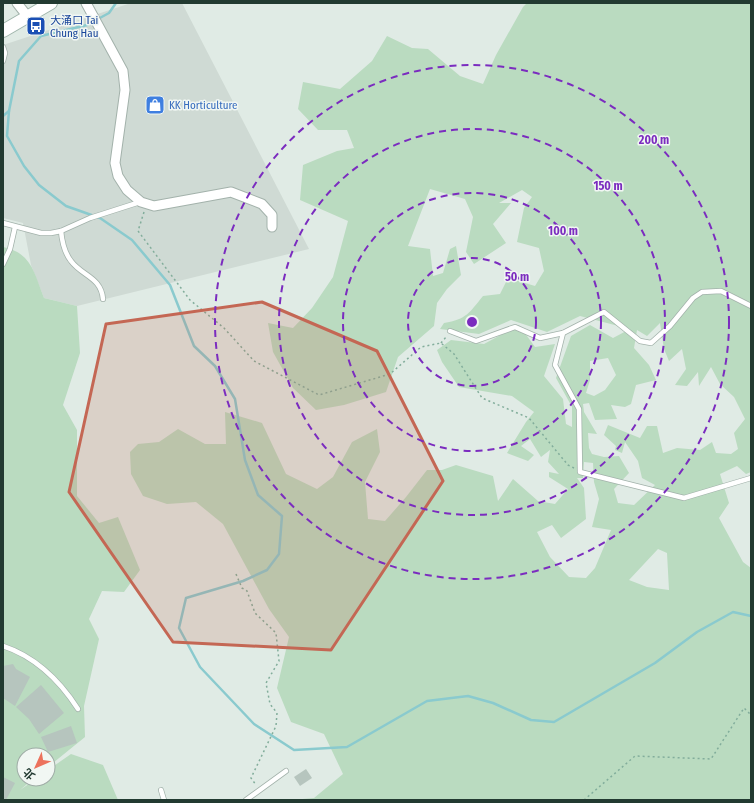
<svg xmlns="http://www.w3.org/2000/svg" width="754" height="803" font-family="'Fira Sans Condensed','Noto Sans TC',sans-serif">
	<rect width="100%" height="100%" fill="#e0ebe5"/>
	<path fill="#cfdad4" d="M 131,3 L 182,3 L 309,249 L 77,306 L 44,298 L 31,265 L 23,223 L 3,218 L 3,45 Z"/>
	<g fill="#badbc0" fill-rule="evenodd">
		<path d="M 527,3 L 751,3 L 751,472 L 746,474 L 737,466 L 720,474 L 729,503 L 719,518 L 743,562 L 751,568 L 751,800 L 291,800 L 314,798 L 343,774 L 324,734 L 291,722 L 277,688 L 289,637 L 269,609 L 223,524 L 196,502 L 167,504 L 143,496 L 131,474 L 130,452 L 138,444 L 159,442 L 178,429 L 205,444 L 226,444 L 225,412 L 262,423 L 286,474 L 317,489 L 333,477 L 352,442 L 377,429 L 380,452 L 365,482 L 368,519 L 385,521 L 406,497 L 427,470 L 442,470 L 456,465 L 493,476 L 498,501 L 513,479 L 538,501 L 555,504 L 568,489 L 549,477 L 549,472 L 559,474 L 548,462 L 550,450 L 541,457 L 530,439 L 521,446 L 534,455 L 528,461 L 507,453 L 526,422 L 534,412 L 512,396 L 459,387 L 442,362 L 437,350 L 451,340 L 484,344 L 519,325 L 535,347 L 555,344 L 544,376 L 563,399 L 566,424 L 572,427 L 572,407 L 556,378 L 571,336 L 590,325 L 613,338 L 630,329 L 580,316 L 547,332 L 511,320 L 479,334 L 440,329 L 444,323 C 467,319 469,313 483,296 L 500,294 L 508,278 L 535,286 L 544,271 L 539,248 L 517,242 L 524,208 L 532,197 L 522,190 L 499,203 L 511,203 L 493,224 L 506,243 L 474,264 L 466,252 L 473,217 L 465,199 L 430,189 L 408,246 L 430,249 L 433,276 L 443,273 L 450,249 L 456,246 L 461,275 L 447,289 L 437,303 L 434,326 L 398,357 L 386,392 L 344,405 L 316,410 L 293,388 L 273,352 L 268,323 L 293,328 L 312,308 L 333,277 L 348,221 L 300,200 L 303,165 L 337,151 L 354,148 L 347,130 L 318,130 L 298,109 L 303,82 L 340,89 L 372,61 L 387,36 L 412,48 L 428,49 L 460,76 L 483,84 L 496,55 L 523,7 ZM 660,323 L 664,349 L 669,361 L 682,349 L 686,369 L 675,385 L 687,386 L 698,372 L 699,386 L 711,367 L 720,384 L 734,397 L 745,419 L 734,433 L 738,449 L 731,454 L 716,453 L 712,442 L 700,450 L 677,448 L 663,453 L 657,426 L 647,426 L 640,438 L 608,425 L 604,435 L 616,446 L 615,450 L 622,453 L 625,442 L 638,461 L 642,478 L 655,485 L 634,505 L 618,503 L 614,489 L 629,473 L 619,456 L 604,457 L 592,454 L 589,448 L 588,433 L 597,434 L 584,412 L 583,404 L 589,403 L 595,420 L 617,419 L 611,405 L 625,407 L 631,404 L 636,385 L 656,380 L 649,365 L 634,348 L 637,330 L 647,336 ZM 608,358 L 616,375 L 605,390 L 594,396 L 586,393 L 590,380 L 590,361 ZM 584,462 L 593,463 L 594,482 L 599,499 L 592,527 L 611,530 L 595,568 L 586,578 L 569,577 L 550,557 L 537,532 L 552,525 L 561,538 L 586,519 L 584,488 L 577,478 L 583,478 ZM 658,549 L 667,553 L 669,590 L 647,587 L 629,580 Z"/>
		<path d="M 3,247 C 32,253 34,273 44,298 L 77,306 L 80,353 L 63,405 L 77,430 L 77,496 L 99,523 L 118,517 L 140,570 L 124,592 L 102,591 L 89,619 L 99,639 L 84,706 L 85,737 L 48,767 L 48,755 L 24,755 L 24,779 L 33,779 L 20,790 L 36,779 L 48,779 L 48,770 L 71,754 L 103,765 L 118,800 L 3,800 Z"/>
	</g>
	<g fill="none" stroke-linecap="round" stroke-linejoin="round">
		<g stroke="#8acace" stroke-width="2.5">
			<path d="M 116,3 L 109,13 L 87,25 L 41,36 L 19,61 L 9,111 L 7,136 L 24,166 L 39,185 L 66,206 L 100,218 L 132,240 L 170,285 L 194,346 L 215,366 L 235,399 L 245,460 L 258,495 L 282,516 L 279,554 L 267,570 L 243,581 L 186,598 L 179,628 L 200,667 L 254,724 L 294,750 L 347,747 L 427,701 L 468,696 L 493,703 L 531,720 L 554,722 L 655,663 L 697,632 L 733,612 L 751,616"/>
			<path d="M 3,116 L 9,111"/>
		</g>
	</g>
	<g fill="#b6c5be">
		<path d="M 13,664 L 16,669 L 30,677 L 15,706 L 3,698 L 3,666 Z"/>
		<path d="M 41,685 L 64,713 L 39,734 L 29,719 L 16,707 Z"/>
		<path d="M 71,726 L 77,743 L 48,752 L 41,737 Z"/>
		<path d="M 306,769 L 312,778 L 300,786 L 294,777 Z"/>
		<path d="M 3,777 L 15,783 L 6,800 L 3,800 Z"/>
	</g>
	<g fill="none" stroke-linecap="round" stroke-linejoin="round">
		<defs>
			<g id="service">
				<path d="M 3,47 L 5,53 L 3,61"/>
				<path d="M 3,223 L 41,233 L 51,233 L 61,231 L 90,218 L 140,202"/>
				<path d="M 61,231 C 62,242 64,252 71,261 C 82,276 101,277 103,299"/>
				<path d="M 3,264 L 10,249 L 15,227"/>
				<path d="M 751,306 L 721,291 L 702,292 L 693,298 L 670,326 L 651,343 L 640,341 L 604,312 L 563,333 L 555,365 L 579,409 L 580,472 L 684,498 L 751,478"/>
				<path d="M 450,331 L 476,341 L 515,327 L 540,338 L 563,333"/>
				<path d="M 3,646 C 36,657 60,681 78,709"/>
				<path d="M 161,790 L 164,800"/>
				<path d="M 246,800 L 286,771"/>
			</g>
			<g id="minor">
				<path d="M 17,3 L 28,17"/>
				<path d="M 86,3 L 123,71 L 125,90 L 115,163 L 118,176 L 127,190 L 141,202 L 154,206 L 231,192 L 262,204 L 272,215 L 272,227"/>
			</g>
			<path id="secondary" d="M 3,31 L 51,3"/>
		</defs>
		<use href="#service" stroke="#a3b2ab" stroke-width="6"/>
		<use href="#minor" stroke="#a3b2ab" stroke-width="11"/>
		<use href="#secondary" stroke="#a0b6ac" stroke-width="14"/>
		<g stroke="#82ad9b" stroke-width="1.5" stroke-dasharray="2 3" stroke-linecap="butt">
			<path d="M 144,212 L 138,231 L 190,300 L 224,328 L 254,361 L 319,395 L 390,374 L 421,347 L 441,343 L 454,354 L 482,398 L 529,418 L 568,465 L 574,468"/>
			<path d="M 441,343 L 446,337"/>
			<path d="M 236,574 L 242,588 L 247,591 L 255,613 L 276,633 L 279,661 L 266,683 L 270,704 L 277,713 L 276,726 L 251,778 L 256,785"/>
			<path d="M 584,800 L 635,756 L 711,759 L 744,708 L 751,715"/>
		</g>
		<use href="#service" stroke="#fff" stroke-width="4.5"/>
		<use href="#minor" stroke="#fff" stroke-width="9"/>
		<use href="#secondary" stroke="#fff" stroke-width="12"/>
	</g>
	<path fill="#c46754" fill-opacity="0.2" stroke="#c46754" stroke-width="3" stroke-linejoin="round" d="M 262,302 L 377,351 L 443,481 L 331,650 L 173,642 L 69,492 L 106,324 Z"/>
	<g fill="none" stroke="#7b2cbf" stroke-width="2" stroke-dasharray="7 5">
		<circle cx="472" cy="322" r="64"/>
		<circle cx="472" cy="322" r="129"/>
		<circle cx="472" cy="322" r="193"/>
		<circle cx="472" cy="322" r="257"/>
	</g>
	<defs>
		<symbol id="bus-square" viewBox="-11 -11 22 22"><rect x="-9" y="-9" width="18" height="18" rx="4" fill="#1a4fb4" stroke="#f1f7f3"/><path d="M-5-6H5V4H4V6H2V4H-2V6H-4V4H-5ZM-3.5-4V0h7V-4ZM-3.5 1.2v1.5H-2V1.2ZM2 1.2v1.5H3.5V1.2Z" fill="#fff"/></symbol>
		<symbol id="shop-square" viewBox="-11 -11 22 22"><rect x="-9" y="-9" width="18" height="18" rx="4" fill="#3f7fe0" stroke="#f1f7f3"/><path d="M-5-2.5h2.3a2.7 3.5 0 0 1 5.4 0H5L5.5 6h-11ZM-1.5-2.5h3a1.5 2.3 0 0 0-3 0Z" fill="#fff"/></symbol>
	</defs>
	<g fill-rule="evenodd">
		<use href="#bus-square" x="25" y="15" width="22" height="22"/>
		<use href="#shop-square" x="144" y="94" width="22" height="22"/>
	</g>
	<g text-anchor="middle" dominant-baseline="central" stroke-width="3" stroke-linejoin="round" paint-order="stroke">
		<g font-size="11" fill="#164399" stroke="#f1f7f3" text-anchor="start">
			<text x="50" y="20">大涌口 Tai<tspan x="50" dy="13">Chung Hau</tspan></text>
		</g>
		<g font-size="11" fill="#366cbe" stroke="#f1f7f3" text-anchor="start">
			<text x="169" y="105">KK Horticulture</text>
		</g>
	</g>
	<circle cx="472" cy="322" r="6" fill="#7b2cbf" stroke="#f1f7f3" stroke-width="2"/>
	<g font-size="12" text-anchor="middle" font-weight="bold" fill="#7b2cbf" stroke="#f1f7f3" stroke-width="3" stroke-linejoin="round" paint-order="stroke">
		<text x="654" y="144">200 m</text>
		<text x="608" y="190">150 m</text>
		<text x="563" y="235">100 m</text>
		<text x="517" y="281">50 m</text>
	</g>
	<rect width="754" height="803" fill="none" stroke="#223a31" stroke-width="8"/>
	<g transform="translate(36 767) rotate(225)"><circle r="19" fill="#f1f7f3" stroke="#9eaba5"/>
	<path d="M0-3L7 15L0 10L-7 15Z" fill="#ec725d"/>
	<text y="-6" font-size="11" font-weight="bold" text-anchor="middle" fill="#223a31">北</text>
	</g>
</svg>
